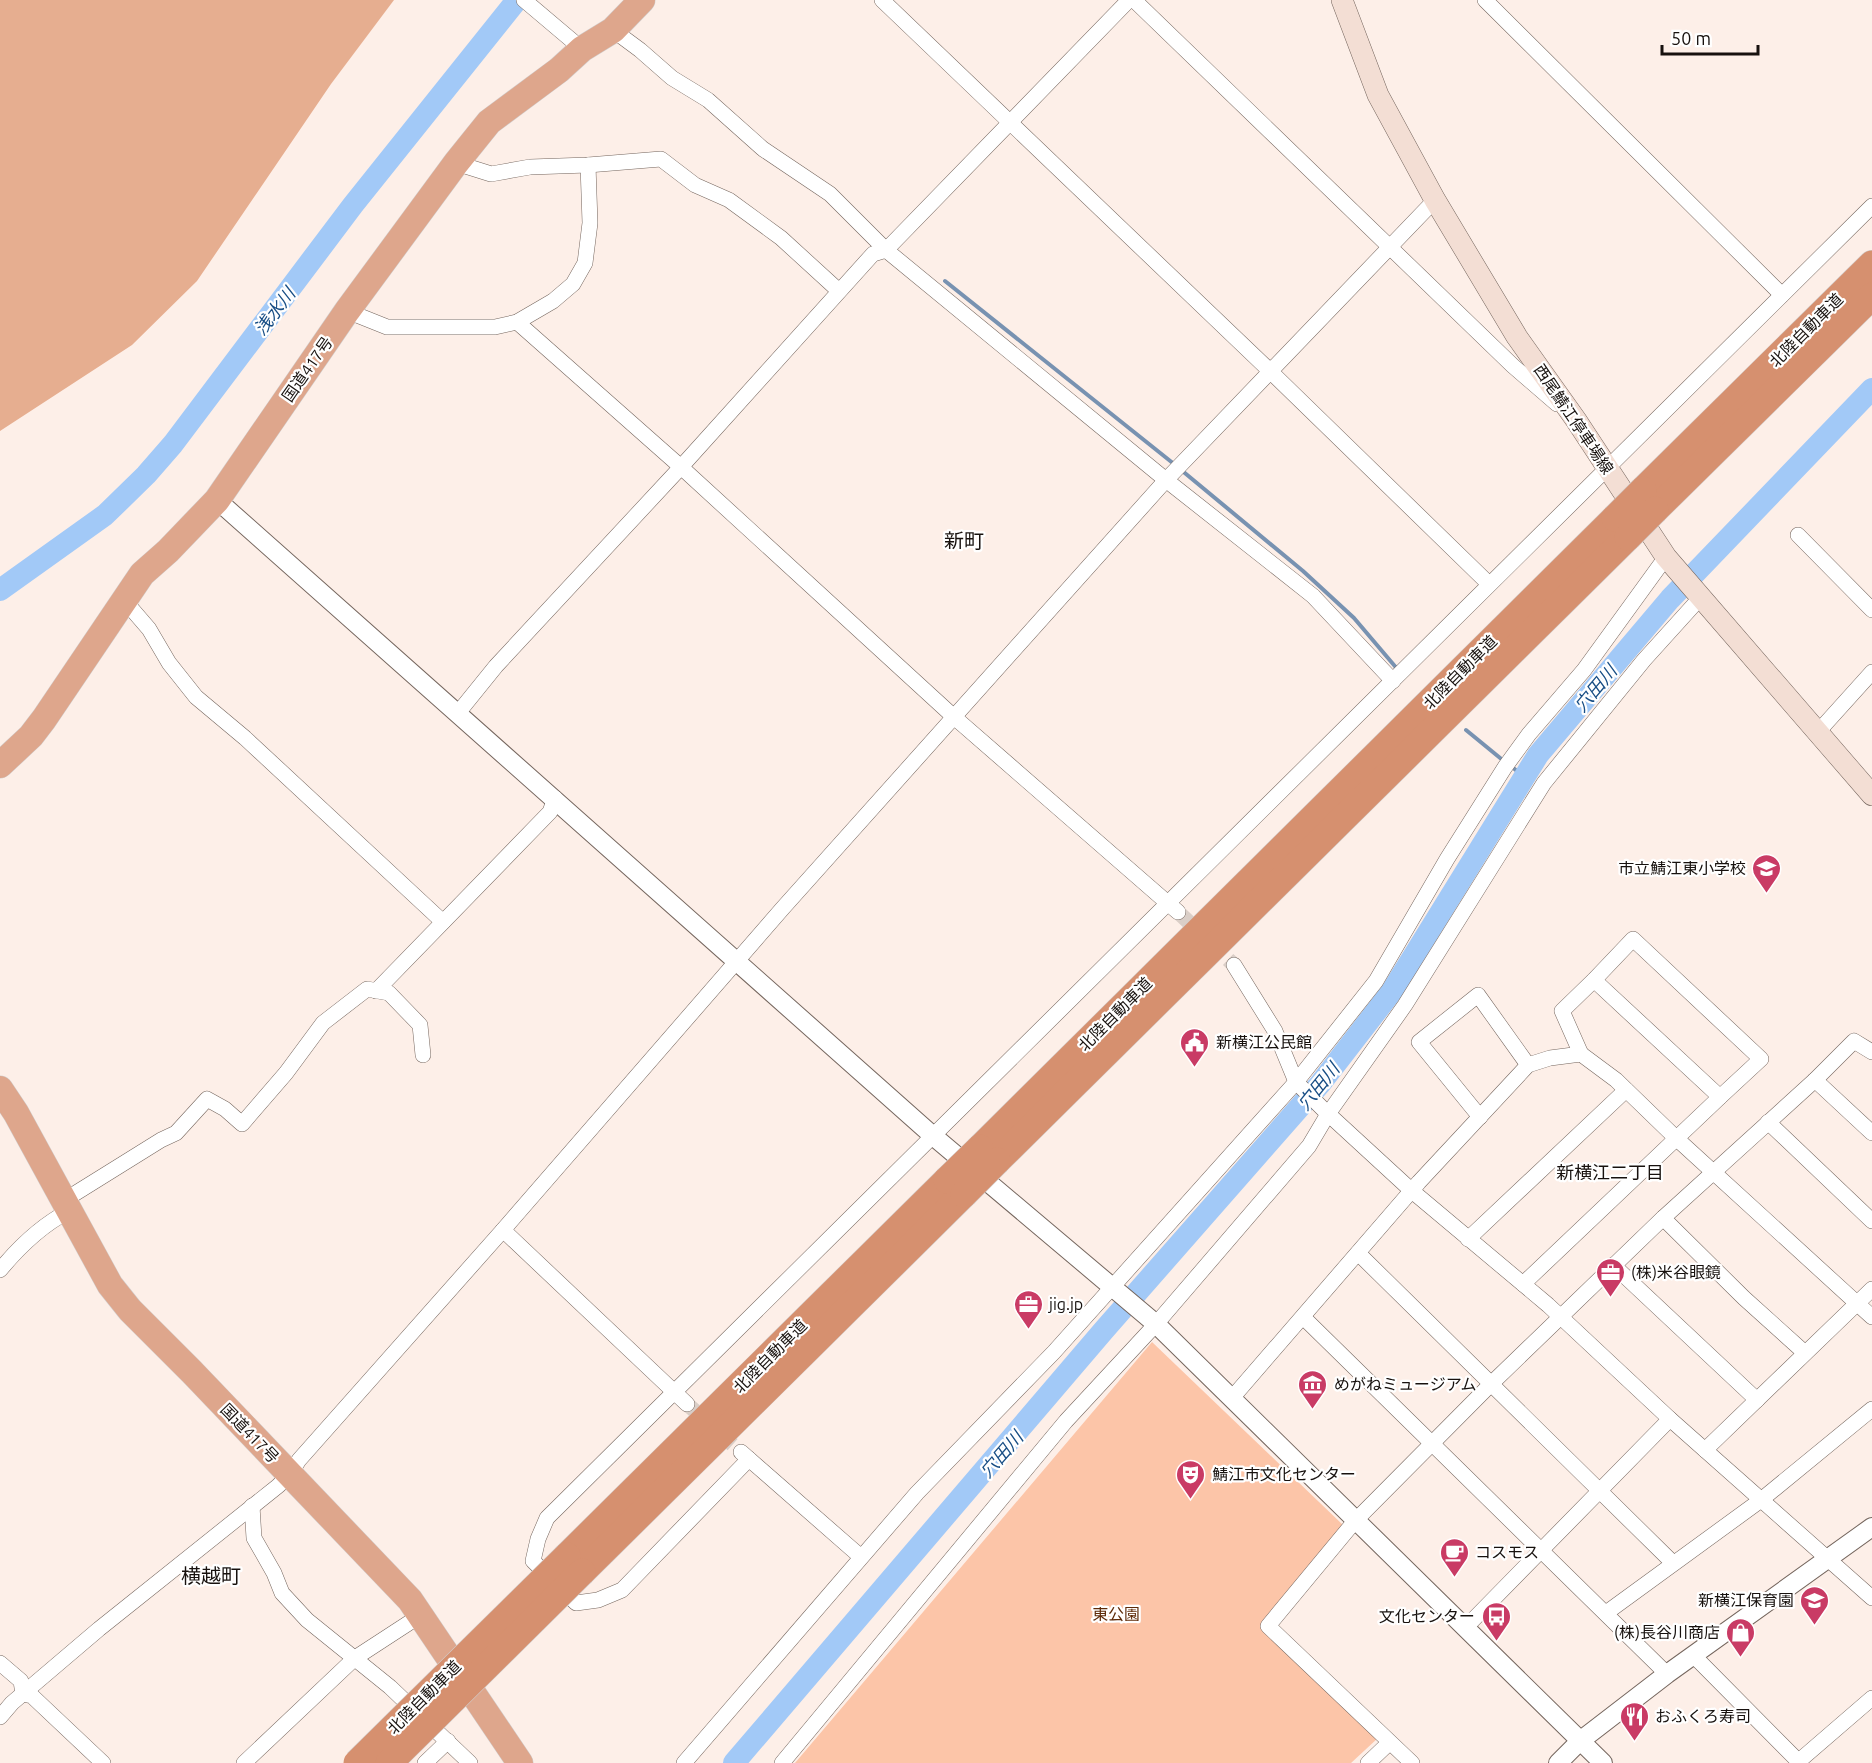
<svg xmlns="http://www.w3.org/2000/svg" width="1872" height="1763" font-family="Ubuntu,'Noto Sans JP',sans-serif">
	<rect width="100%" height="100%" fill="#fdefe8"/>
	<path fill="#fcc5a8" d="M 1152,1342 L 1343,1525 L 1264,1624 L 1378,1738 L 1351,1763 L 795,1763 Z"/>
	<path fill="#e6ae90" d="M 0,0 L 394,0 L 331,84 L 197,281 L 132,345 L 0,431 Z"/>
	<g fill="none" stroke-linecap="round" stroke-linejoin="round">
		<g stroke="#7892b1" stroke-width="4">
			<path d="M 945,281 L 1174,464"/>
			<path d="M 1180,469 L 1303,571 L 1354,618 L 1399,671"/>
			<path d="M 1466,730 L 1505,762"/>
			<path d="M 1511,766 L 1524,777"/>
		</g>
		<g stroke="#a2c9f7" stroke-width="22">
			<path d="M 0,590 L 105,515 L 146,475 L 173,444 L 353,205 L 517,0"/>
			<path d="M 734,1763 L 1104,1330 L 1320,1084 L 1392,991 L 1538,755 L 1670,599 L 1872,389"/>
		</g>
		<g stroke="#dacec7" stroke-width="15" stroke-dasharray="15 8" stroke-linecap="butt">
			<path d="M 1178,912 L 1234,965"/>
			<path d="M 687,1404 L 741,1452"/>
		</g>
		<defs>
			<g id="minor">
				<path d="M 524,0 L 582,49"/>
				<path d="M 882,0 L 1270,371 L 1489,584"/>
				<path d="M 1134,0 L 1513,366 L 1557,404"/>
				<path d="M 1485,0 L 1782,295"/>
				<path d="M 613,30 L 640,50 L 672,78 L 708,100 L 763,149 L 830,194 L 886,250 L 1166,480 L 1313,596 L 1393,681"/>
				<path d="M 456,163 L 491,174 L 530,167 L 588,165 L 661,159 L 695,185 L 729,200 L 781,238 L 839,291"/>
				<path d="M 347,311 L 387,327 L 495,327 L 517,322 L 553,301 L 573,284 L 585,263 L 590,223 L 588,165"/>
				<path d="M 517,322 L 681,467 L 954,717 L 1178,912"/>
				<path d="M 1798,535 L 1872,610"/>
				<path d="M 124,600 L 149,629 L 169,663 L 196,697 L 245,738 L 443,922"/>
				<path d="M 458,713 L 496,666 L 681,467 L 873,254 L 886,250 L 1129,0"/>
				<path d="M 1817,733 L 1872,672"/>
				<path d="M 1234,965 L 1275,1031 L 1296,1082 L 1325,1111 L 1412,1191 L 1548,1305 L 1670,1419 L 1872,1598"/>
				<path d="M 1594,980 L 1633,939 L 1761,1059 L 1720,1097"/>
				<path d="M 376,991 L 550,812 L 555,798"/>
				<path d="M 1815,1080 L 1872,1133"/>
				<path d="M 1480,1117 L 1419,1042 L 1478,995 L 1528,1065"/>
				<path d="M 1768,1122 L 1872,1221"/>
				<path d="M 63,1201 L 161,1140 L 176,1133 L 207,1099 L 225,1109 L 242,1124 L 286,1073 L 323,1023 L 367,989 L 389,993 L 420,1025 L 423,1055"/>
				<path d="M 1663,1218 L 1744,1298 L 1805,1353"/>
				<path d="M 503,1230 L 687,1404"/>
				<path d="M 1468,1239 L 1626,1090"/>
				<path d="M 1358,1253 L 1673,1563"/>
				<path d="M 1613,1265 L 1757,1400"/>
				<path d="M 0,1270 C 19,1247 42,1225 69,1211"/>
				<path d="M 1523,1284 L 1720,1097 L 1594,980 L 1562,1011 L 1581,1054"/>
				<path d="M 1303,1317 L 1667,1674"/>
				<path d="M 1232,1398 L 1419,1182 L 1528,1065 L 1550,1058 L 1581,1054 L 1616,1080 L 1677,1139 L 1872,1317"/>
				<path d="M 1705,1450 L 1872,1289"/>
				<path d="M 741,1452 L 861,1557"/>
				<path d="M 749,1459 L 622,1590 L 598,1600 L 576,1603 L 533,1561 L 538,1539 L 547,1518 L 1872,206"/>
				<path d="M 252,1506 L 254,1538 L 274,1573 L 282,1593 L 307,1620 L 390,1687 L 470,1763"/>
				<path d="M 1606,1613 L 1761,1500 L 1872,1409"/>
				<path d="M 1466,1627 L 1670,1419"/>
				<path d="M 1694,1656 L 1800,1763"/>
				<path d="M 0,1663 L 21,1681 L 23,1694"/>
				<path d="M 23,1694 L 32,1696 L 103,1763"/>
				<path d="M 0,1717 L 12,1703 L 99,1629 L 278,1486 L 290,1474 L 299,1460 L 503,1230 L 782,909 L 1166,480 L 1435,200"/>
				<path d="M 1799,1761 L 1872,1698"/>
				<path d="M 244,1763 L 355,1658 L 421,1615"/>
				<path d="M 425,1763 L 448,1741"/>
				<path d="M 684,1763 L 917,1493 L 1054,1352 L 1296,1082 L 1376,981 L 1447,859 L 1505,767 L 1529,734 L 1584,670 L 1666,557"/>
				<path d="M 782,1763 L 1066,1421 L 1156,1324 L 1309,1146 L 1328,1114 L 1405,1005 L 1544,783 L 1644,660 L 1701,597"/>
				<path d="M 1368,1763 L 1389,1743"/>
				<path d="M 1412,1763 L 1268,1626 L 1355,1521 L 1491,1384 L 1663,1218 L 1815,1080 L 1854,1041 L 1872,1052"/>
			</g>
			<g id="tertiary">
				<path d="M 217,500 L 932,1135 L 1156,1324 L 1603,1763"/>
				<path d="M 1558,1763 L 1580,1741 L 1667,1674 L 1872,1527"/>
			</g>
			<path id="secondary" d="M 1342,0 L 1378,95 L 1435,200 L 1517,337 L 1576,420 L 1666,557 L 1872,795"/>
			<g id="trunk">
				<path d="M 0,765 L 31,736 L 44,719 L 142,574 L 168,551 L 217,500 L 347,311 L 456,163 L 489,122 L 559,70 L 582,49 L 613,30 L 642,0"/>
				<path d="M 0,1089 L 16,1113 L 110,1285 L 130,1310 L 192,1372 L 410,1600 L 520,1763"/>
			</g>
			<g id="motorway">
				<path d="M 1643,490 L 1872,264"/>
				<path d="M 1655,510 L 1872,296"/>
				<path d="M 980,1148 L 1615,518"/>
				<path d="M 997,1161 L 1628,537"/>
				<path d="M 567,1556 L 947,1180"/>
				<path d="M 582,1572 L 964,1194"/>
			</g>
		</defs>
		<use href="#minor" stroke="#75665e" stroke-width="16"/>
		<use href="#tertiary" stroke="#75665e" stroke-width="20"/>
		<use href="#secondary" stroke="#75665e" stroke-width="22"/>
		<use href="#trunk" stroke="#d1cfcf" stroke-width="27"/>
		<use href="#motorway" stroke="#d1cfcf" stroke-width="28"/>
		<use href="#minor" stroke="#fff" stroke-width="15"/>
		<use href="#tertiary" stroke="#fff" stroke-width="18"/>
		<use href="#secondary" stroke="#f3ded4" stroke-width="21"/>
		<use href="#trunk" stroke="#dea68c" stroke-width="26"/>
		<use href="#motorway" stroke="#d6906f" stroke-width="27"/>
		<defs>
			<g id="motorway-bridge">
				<path d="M 1615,518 L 1643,490"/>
				<path d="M 1628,537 L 1655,510"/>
				<path d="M 947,1180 L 980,1148"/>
				<path d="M 964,1194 L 997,1161"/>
				<path d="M 357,1763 L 567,1556"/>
				<path d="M 389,1763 L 582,1572"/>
			</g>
		</defs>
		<use href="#motorway-bridge" stroke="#d1cfcf" stroke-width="28" stroke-linecap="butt"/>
		<use href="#motorway-bridge" stroke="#d6906f" stroke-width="27"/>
	</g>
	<defs>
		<symbol id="school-pin" viewBox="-11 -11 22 30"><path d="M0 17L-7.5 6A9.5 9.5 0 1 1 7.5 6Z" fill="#c93b65" stroke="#fff"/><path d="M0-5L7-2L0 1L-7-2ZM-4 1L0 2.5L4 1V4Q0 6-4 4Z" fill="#fff"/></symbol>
		<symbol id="civic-pin" viewBox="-11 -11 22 30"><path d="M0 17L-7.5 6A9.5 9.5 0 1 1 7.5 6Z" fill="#c93b65" stroke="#fff"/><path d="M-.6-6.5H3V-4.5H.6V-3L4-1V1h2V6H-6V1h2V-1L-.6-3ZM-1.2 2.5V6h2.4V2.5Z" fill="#fff"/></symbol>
		<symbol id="office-pin" viewBox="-11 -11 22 30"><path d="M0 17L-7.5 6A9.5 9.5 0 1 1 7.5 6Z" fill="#c93b65" stroke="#fff"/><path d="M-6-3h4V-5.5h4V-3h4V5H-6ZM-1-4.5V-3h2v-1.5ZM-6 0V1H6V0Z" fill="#fff"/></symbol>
		<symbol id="museum-pin" viewBox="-11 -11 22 30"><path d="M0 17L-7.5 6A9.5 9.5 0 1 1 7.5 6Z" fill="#c93b65" stroke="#fff"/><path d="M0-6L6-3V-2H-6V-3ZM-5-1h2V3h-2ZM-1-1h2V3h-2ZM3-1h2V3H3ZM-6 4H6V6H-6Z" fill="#fff"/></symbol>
		<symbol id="theatre-pin" viewBox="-11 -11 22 30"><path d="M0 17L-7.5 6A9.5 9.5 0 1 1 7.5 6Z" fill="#c93b65" stroke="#fff"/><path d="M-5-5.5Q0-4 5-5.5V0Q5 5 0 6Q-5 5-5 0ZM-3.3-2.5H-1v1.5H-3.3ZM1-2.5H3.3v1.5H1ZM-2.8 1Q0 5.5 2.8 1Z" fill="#fff"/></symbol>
		<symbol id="cafe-pin" viewBox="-11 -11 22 30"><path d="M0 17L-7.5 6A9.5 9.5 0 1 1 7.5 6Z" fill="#c93b65" stroke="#fff"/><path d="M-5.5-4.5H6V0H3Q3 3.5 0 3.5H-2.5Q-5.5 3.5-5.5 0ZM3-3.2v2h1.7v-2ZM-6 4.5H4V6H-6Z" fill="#fff"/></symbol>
		<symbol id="bus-pin" viewBox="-11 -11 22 30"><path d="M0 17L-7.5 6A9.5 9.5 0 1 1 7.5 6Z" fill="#c93b65" stroke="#fff"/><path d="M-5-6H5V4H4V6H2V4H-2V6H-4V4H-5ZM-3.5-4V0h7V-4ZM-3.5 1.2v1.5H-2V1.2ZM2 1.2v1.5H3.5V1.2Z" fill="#fff"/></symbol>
		<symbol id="shop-pin" viewBox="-11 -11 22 30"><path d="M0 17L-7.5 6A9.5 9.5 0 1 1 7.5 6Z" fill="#c93b65" stroke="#fff"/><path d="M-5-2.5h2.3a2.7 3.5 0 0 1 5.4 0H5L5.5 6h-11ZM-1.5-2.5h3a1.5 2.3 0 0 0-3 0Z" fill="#fff"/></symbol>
		<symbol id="restaurant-pin" viewBox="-11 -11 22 30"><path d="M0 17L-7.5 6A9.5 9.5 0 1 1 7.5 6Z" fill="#c93b65" stroke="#fff"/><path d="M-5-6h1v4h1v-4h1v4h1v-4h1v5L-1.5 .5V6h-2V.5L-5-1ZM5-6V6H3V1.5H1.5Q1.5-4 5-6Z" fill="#fff"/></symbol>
	</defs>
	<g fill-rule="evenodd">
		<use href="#school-pin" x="1750" y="852" width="33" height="45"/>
		<use href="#civic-pin" x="1178" y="1026" width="33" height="45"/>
		<use href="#office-pin" x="1594" y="1256" width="33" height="45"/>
		<use href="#office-pin" x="1012" y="1288" width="33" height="45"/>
		<use href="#museum-pin" x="1296" y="1368" width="33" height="45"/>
		<use href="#theatre-pin" x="1174" y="1458" width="33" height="45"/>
		<use href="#cafe-pin" x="1438" y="1536" width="33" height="45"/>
		<use href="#school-pin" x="1798" y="1584" width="33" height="45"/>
		<use href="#bus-pin" x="1480" y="1600" width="33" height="45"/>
		<use href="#shop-pin" x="1724" y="1616" width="33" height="45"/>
		<use href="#restaurant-pin" x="1618" y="1700" width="33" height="45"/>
	</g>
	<g text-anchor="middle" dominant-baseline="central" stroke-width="4.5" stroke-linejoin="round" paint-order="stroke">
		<g font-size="16" fill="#17110e" stroke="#fff">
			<text transform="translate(1806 330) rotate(-45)">北陸自動車道</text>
			<text transform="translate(307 369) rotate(-55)">国道417号</text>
			<text transform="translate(1574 419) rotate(56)">西尾鯖江停車場線</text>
			<text transform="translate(1460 672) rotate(-45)">北陸自動車道</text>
			<text transform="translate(1115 1014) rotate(-45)">北陸自動車道</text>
			<text transform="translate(770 1356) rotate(-45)">北陸自動車道</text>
			<text transform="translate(250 1433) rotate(46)">国道417号</text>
			<text transform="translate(424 1697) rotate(-45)">北陸自動車道</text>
		</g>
		<g font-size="16" fill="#17110e" stroke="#fff" text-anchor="start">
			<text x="1746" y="868" text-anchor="end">市立鯖江東小学校</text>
			<text x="1216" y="1042">新横江公民館</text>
			<text x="1631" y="1272">(株)米谷眼鏡</text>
			<text x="1049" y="1304">jig.jp</text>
			<text x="1334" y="1384">めがねミュージアム</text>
			<text x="1212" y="1474">鯖江市文化センター</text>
			<text x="1475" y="1552">コスモス</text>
			<text x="1794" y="1600" text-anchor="end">新横江保育園</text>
			<text x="1475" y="1616" text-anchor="end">文化センター</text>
			<text x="1720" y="1632" text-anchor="end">(株)長谷川商店</text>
			<text x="1655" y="1716">おふくろ寿司</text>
		</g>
		<g font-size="16" fill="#5e2b09" stroke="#fff">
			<text x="1116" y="1614">東公園</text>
		</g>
		<g font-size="18" font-style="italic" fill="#184e85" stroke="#fff">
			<text transform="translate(274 311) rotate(-52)">浅水川</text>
			<text transform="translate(1595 688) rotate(-50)">穴田川</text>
			<text transform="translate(1318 1086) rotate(-51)">穴田川</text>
			<text transform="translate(1001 1454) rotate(-49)">穴田川</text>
		</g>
		<g font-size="18" fill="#17110e" stroke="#fff">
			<text x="1610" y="1172">新横江二丁目</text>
		</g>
		<g font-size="20" fill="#17110e" stroke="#fff">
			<text x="964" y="540">新町</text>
			<text x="211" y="1575">横越町</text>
		</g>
	</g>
	<path d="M1662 45v9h96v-9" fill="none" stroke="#17110e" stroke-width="3"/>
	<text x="1671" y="45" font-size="18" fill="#17110e" stroke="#ffffff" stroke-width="4.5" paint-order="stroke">50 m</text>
</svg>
